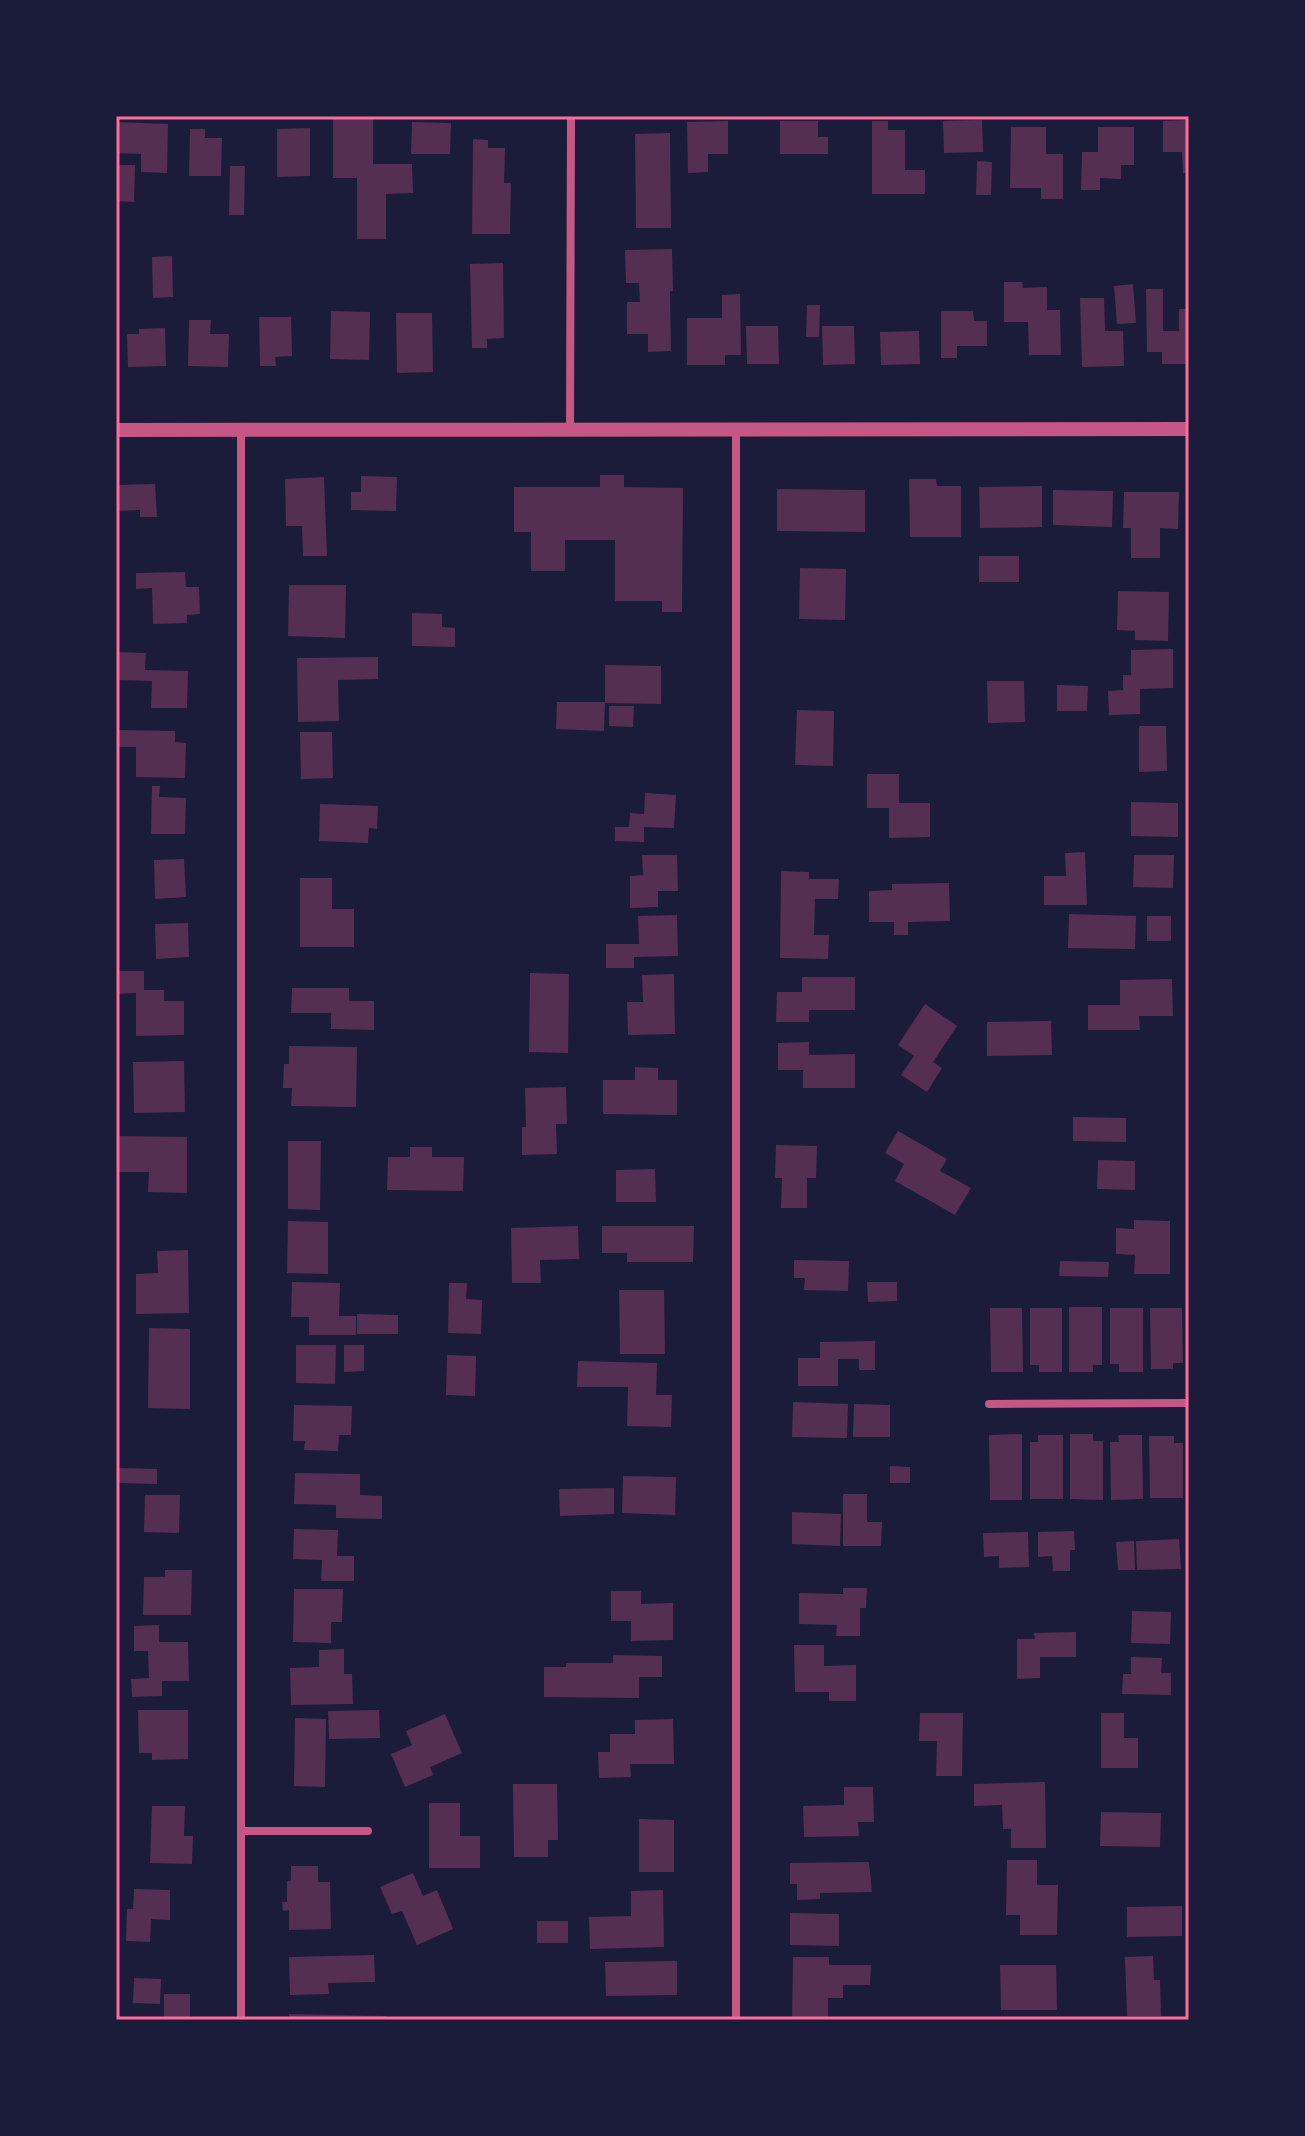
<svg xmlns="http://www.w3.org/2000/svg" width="1305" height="2136" font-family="'Space Grotesk',sans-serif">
	<rect width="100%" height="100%" fill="#1b1b3a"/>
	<g fill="#542f53">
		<path d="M 333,116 L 373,116 L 373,164 L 412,164 L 413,193 L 386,194 L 386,239 L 357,239 L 357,178 L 333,178 Z"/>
		<path d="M 982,120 L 983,152 L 944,153 L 943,121 Z"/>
		<path d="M 1189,120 L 1189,173 L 1183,173 L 1182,152 L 1163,152 L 1163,121 Z"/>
		<path d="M 728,121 L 728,154 L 708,154 L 708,172 L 688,173 L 687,122 Z"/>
		<path d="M 780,121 L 818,121 L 818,137 L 828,137 L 828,154 L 780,154 Z"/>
		<path d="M 872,121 L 888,121 L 888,130 L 905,130 L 905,170 L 925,170 L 925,194 L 872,194 Z"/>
		<path d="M 116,122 L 168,124 L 167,173 L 141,172 L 141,154 L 116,153 Z"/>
		<path d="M 412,122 L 451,123 L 450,154 L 411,154 Z"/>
		<path d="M 1011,127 L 1046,127 L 1046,154 L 1063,154 L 1063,199 L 1041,199 L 1041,188 L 1010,188 Z"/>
		<path d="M 1098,127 L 1134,127 L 1134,165 L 1121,165 L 1121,179 L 1100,178 L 1100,190 L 1081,190 L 1082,152 L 1098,152 Z"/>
		<path d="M 310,128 L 310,176 L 277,177 L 277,129 Z"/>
		<path d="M 190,129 L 205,129 L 205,138 L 222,138 L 221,176 L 189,176 Z"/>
		<path d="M 670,133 L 671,228 L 636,228 L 635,134 Z"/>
		<path d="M 473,139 L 488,140 L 488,148 L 505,148 L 504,183 L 511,183 L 510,234 L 472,234 Z"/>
		<path d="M 977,161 L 992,162 L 991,195 L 976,195 Z"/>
		<path d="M 116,165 L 135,165 L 134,202 L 116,201 Z"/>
		<path d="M 230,166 L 245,166 L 244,215 L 229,215 Z"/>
		<path d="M 672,249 L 673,291 L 670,291 L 671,351 L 648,352 L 648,334 L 627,334 L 627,302 L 640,302 L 639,283 L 626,283 L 625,250 Z"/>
		<path d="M 172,256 L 173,297 L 153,298 L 152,257 Z"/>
		<path d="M 503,263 L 504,338 L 487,339 L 487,348 L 472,348 L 470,264 Z"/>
		<path d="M 1004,282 L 1022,282 L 1023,288 L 1047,287 L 1047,310 L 1060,310 L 1061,355 L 1029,355 L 1028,322 L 1004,322 Z"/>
		<path d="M 1133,284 L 1136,323 L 1117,324 L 1114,286 Z"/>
		<path d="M 1146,289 L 1163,289 L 1163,331 L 1179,331 L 1179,309 L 1189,309 L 1189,364 L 1162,364 L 1162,352 L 1147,352 Z"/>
		<path d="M 740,294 L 741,355 L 725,355 L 725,365 L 687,365 L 687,318 L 722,318 L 722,295 Z"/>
		<path d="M 1080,298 L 1104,298 L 1105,331 L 1123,331 L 1124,366 L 1082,367 Z"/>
		<path d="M 807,305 L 820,305 L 819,337 L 806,337 Z"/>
		<path d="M 331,311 L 370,312 L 369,360 L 330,359 Z"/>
		<path d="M 941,311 L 973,311 L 974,321 L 987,321 L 987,346 L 957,346 L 957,358 L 941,358 Z"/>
		<path d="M 396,313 L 432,313 L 433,372 L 397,373 Z"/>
		<path d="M 259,317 L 291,317 L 292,356 L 275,357 L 276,366 L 260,366 Z"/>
		<path d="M 189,320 L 211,320 L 210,334 L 229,334 L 228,367 L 188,366 Z"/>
		<path d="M 746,326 L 778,326 L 779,364 L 747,364 Z"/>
		<path d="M 822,326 L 854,326 L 855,364 L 823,365 Z"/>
		<path d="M 165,328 L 166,366 L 128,367 L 127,334 L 139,334 L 139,329 Z"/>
		<path d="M 919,331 L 920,364 L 881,365 L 880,332 Z"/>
		<path d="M 600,475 L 624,475 L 624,487 L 683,488 L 682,612 L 662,612 L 662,601 L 615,601 L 615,540 L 565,540 L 565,571 L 531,571 L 531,532 L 514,532 L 514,487 L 600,487 Z"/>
		<path d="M 361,476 L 397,477 L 396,511 L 351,510 L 351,492 L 361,492 Z"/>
		<path d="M 324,477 L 327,556 L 303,556 L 302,526 L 286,526 L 285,479 Z"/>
		<path d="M 909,479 L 936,479 L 937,486 L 961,486 L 961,537 L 910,537 Z"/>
		<path d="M 155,484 L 157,517 L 140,517 L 140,510 L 116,511 L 116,485 Z"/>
		<path d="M 1042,486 L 1042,527 L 980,528 L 979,487 Z"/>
		<path d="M 777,489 L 865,490 L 865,532 L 777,531 Z"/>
		<path d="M 1053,490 L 1113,491 L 1112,527 L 1053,525 Z"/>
		<path d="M 1124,492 L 1179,492 L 1178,529 L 1160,528 L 1160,558 L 1131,558 L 1131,528 L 1123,528 Z"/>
		<rect x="979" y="556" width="40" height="26"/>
		<path d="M 800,568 L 846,569 L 845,620 L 799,619 Z"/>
		<path d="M 185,572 L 186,587 L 199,587 L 200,614 L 187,615 L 187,623 L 153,624 L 152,588 L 136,589 L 136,573 Z"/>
		<path d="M 289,585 L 346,585 L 345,638 L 288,636 Z"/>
		<path d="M 1118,591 L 1169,592 L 1168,641 L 1135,640 L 1135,631 L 1117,630 Z"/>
		<path d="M 412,613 L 442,614 L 442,627 L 455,628 L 455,647 L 412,646 Z"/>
		<path d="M 1173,649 L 1173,688 L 1140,689 L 1140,714 L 1109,715 L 1108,691 L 1123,690 L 1123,675 L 1131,675 L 1131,650 Z"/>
		<path d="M 116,652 L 146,653 L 145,670 L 188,671 L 187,708 L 151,708 L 152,681 L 116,680 Z"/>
		<path d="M 378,657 L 378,679 L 338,680 L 339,721 L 298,722 L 297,658 Z"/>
		<path d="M 605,665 L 661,666 L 661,704 L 605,703 Z"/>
		<path d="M 987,681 L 1024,681 L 1025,722 L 988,723 Z"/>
		<path d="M 1057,685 L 1088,686 L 1087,711 L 1057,711 Z"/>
		<path d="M 557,702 L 605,702 L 604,731 L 556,729 Z"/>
		<path d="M 609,706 L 634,706 L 633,727 L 609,726 Z"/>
		<path d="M 797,710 L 834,711 L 833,766 L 795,765 Z"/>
		<path d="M 1139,726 L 1166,726 L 1167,771 L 1139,772 Z"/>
		<path d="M 119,730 L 175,731 L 175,742 L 186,743 L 185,778 L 136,777 L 136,747 L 118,747 Z"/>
		<path d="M 300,732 L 332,732 L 333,778 L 301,779 Z"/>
		<path d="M 867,774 L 899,774 L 899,803 L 930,803 L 930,837 L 889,838 L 889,808 L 867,808 Z"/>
		<path d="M 152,786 L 160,786 L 159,797 L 186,798 L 185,834 L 151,834 Z"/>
		<path d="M 645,793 L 676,795 L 674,828 L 644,827 L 644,842 L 615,841 L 615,827 L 629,827 L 630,813 L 644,814 Z"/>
		<path d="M 1131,802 L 1178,803 L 1178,837 L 1131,836 Z"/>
		<path d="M 320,804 L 378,806 L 377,829 L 369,828 L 368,843 L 319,841 Z"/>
		<path d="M 1085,852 L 1087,905 L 1044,905 L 1044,876 L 1066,876 L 1065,853 Z"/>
		<path d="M 642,855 L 677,855 L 678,891 L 658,891 L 658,907 L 630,908 L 630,876 L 643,875 Z"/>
		<path d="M 1134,855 L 1174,855 L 1173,888 L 1133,887 Z"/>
		<path d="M 184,859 L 186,897 L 155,899 L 154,860 Z"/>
		<path d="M 781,871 L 809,872 L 809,879 L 839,879 L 838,899 L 815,899 L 814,935 L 829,935 L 828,959 L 780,958 Z"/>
		<path d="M 300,878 L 332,878 L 332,909 L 354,909 L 354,947 L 300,947 Z"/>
		<path d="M 949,883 L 950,921 L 908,922 L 908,935 L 894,935 L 894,922 L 869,922 L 869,891 L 892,890 L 892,884 Z"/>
		<path d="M 1069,914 L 1136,916 L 1135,949 L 1068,948 Z"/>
		<path d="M 677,915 L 678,956 L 634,957 L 634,968 L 606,968 L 606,944 L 639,944 L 638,916 Z"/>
		<rect x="1147" y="916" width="24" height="25"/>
		<path d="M 188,923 L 189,957 L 156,959 L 155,924 Z"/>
		<path d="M 116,971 L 144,971 L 144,990 L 164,990 L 164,1001 L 184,1001 L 184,1035 L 136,1036 L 136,993 L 116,994 Z"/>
		<path d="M 530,973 L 569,974 L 568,1053 L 529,1052 Z"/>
		<path d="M 674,974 L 675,1034 L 628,1035 L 627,1002 L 643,1002 L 642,975 Z"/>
		<path d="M 802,977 L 855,977 L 855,1010 L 809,1010 L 809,1022 L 776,1022 L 777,992 L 802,992 Z"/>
		<path d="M 1172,979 L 1173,1016 L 1139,1016 L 1140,1030 L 1088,1030 L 1088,1005 L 1120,1005 L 1120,980 Z"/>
		<path d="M 292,988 L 349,988 L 349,1001 L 374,1001 L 374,1030 L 331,1029 L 331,1013 L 291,1013 Z"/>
		<path d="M 925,1004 L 957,1026 L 933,1062 L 942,1068 L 927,1092 L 901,1075 L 914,1056 L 898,1045 Z"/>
		<path d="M 1051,1021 L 1052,1055 L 987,1056 L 987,1022 Z"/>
		<path d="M 809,1042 L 809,1055 L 855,1054 L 855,1088 L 803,1088 L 803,1070 L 778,1070 L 778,1043 Z"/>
		<path d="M 289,1046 L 357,1047 L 356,1107 L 291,1106 L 292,1088 L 283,1088 L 284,1064 L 289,1064 Z"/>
		<path d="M 184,1061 L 185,1112 L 134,1113 L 133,1062 Z"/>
		<path d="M 635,1067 L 658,1068 L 658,1080 L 677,1080 L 677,1115 L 603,1114 L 603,1080 L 635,1080 Z"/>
		<path d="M 566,1087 L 567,1124 L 556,1124 L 557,1154 L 522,1155 L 522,1127 L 526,1127 L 525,1088 Z"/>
		<path d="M 1073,1117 L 1126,1118 L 1126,1142 L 1073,1141 Z"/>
		<path d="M 898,1131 L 947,1159 L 940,1171 L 971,1188 L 955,1215 L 895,1181 L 904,1164 L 885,1153 Z"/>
		<path d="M 119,1136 L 187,1137 L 187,1193 L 148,1192 L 149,1172 L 119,1172 Z"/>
		<path d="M 288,1141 L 321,1141 L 320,1210 L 288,1209 Z"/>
		<path d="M 776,1145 L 817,1146 L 816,1178 L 807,1178 L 807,1208 L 781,1208 L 782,1178 L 775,1178 Z"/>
		<path d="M 410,1147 L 432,1147 L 432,1157 L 464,1157 L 463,1191 L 387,1190 L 388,1157 L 410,1157 Z"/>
		<path d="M 1098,1160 L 1135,1161 L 1135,1190 L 1097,1189 Z"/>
		<path d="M 655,1169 L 656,1202 L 616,1202 L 616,1170 Z"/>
		<path d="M 1134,1220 L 1170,1221 L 1170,1274 L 1134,1274 L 1135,1255 L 1116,1254 L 1116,1228 L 1134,1229 Z"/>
		<path d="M 288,1221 L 328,1222 L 328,1274 L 287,1273 Z"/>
		<path d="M 578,1226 L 579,1259 L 540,1260 L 541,1283 L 512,1283 L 511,1228 Z"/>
		<path d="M 602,1226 L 694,1226 L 693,1262 L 627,1262 L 627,1253 L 602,1253 Z"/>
		<path d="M 188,1250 L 189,1313 L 136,1314 L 136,1274 L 158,1273 L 157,1251 Z"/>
		<path d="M 794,1260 L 849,1261 L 848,1291 L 804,1290 L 805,1278 L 794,1278 Z"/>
		<path d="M 1060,1261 L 1109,1262 L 1108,1277 L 1059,1276 Z"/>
		<path d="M 292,1282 L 340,1283 L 339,1316 L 356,1316 L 356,1335 L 309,1335 L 309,1317 L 291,1317 Z"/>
		<path d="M 867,1282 L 897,1282 L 897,1301 L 868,1302 Z"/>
		<path d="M 449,1283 L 467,1283 L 466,1299 L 482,1300 L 481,1334 L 448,1333 Z"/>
		<path d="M 619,1290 L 664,1290 L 665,1354 L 620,1354 Z"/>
		<path d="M 1069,1307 L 1102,1307 L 1102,1365 L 1093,1365 L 1093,1372 L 1069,1372 Z"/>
		<path d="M 990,1308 L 1022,1308 L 1023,1372 L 991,1372 Z"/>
		<path d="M 1030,1308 L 1062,1308 L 1062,1372 L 1039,1372 L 1039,1365 L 1030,1365 Z"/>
		<path d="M 1110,1308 L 1143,1308 L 1143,1372 L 1119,1372 L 1119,1364 L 1110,1364 Z"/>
		<path d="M 1150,1308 L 1182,1308 L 1183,1363 L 1173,1363 L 1173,1369 L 1151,1369 Z"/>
		<path d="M 357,1314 L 398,1315 L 398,1334 L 357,1334 Z"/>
		<path d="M 149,1328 L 190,1329 L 190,1409 L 148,1408 Z"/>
		<path d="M 875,1341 L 875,1370 L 859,1370 L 859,1359 L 838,1359 L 838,1386 L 798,1386 L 798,1358 L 820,1358 L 820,1342 Z"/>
		<path d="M 296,1345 L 336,1345 L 335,1384 L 296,1383 Z"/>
		<path d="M 344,1345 L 364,1345 L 364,1371 L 344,1372 Z"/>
		<path d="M 447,1355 L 476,1356 L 475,1396 L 446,1395 Z"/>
		<path d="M 578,1361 L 657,1363 L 656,1395 L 672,1395 L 671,1427 L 627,1426 L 628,1387 L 577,1387 Z"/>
		<path d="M 793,1402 L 848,1404 L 847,1438 L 792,1437 Z"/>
		<path d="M 854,1404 L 890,1405 L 890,1437 L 853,1437 Z"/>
		<path d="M 294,1405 L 352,1406 L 351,1435 L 339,1435 L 338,1451 L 304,1450 L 305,1441 L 293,1441 Z"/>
		<path d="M 1022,1434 L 1022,1500 L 990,1500 L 989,1435 Z"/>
		<path d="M 1070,1434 L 1093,1434 L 1093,1441 L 1103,1441 L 1103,1500 L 1070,1499 Z"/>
		<path d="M 1038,1435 L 1063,1435 L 1063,1499 L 1030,1499 L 1030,1442 L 1038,1442 Z"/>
		<path d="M 1118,1435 L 1142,1435 L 1143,1499 L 1111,1500 L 1110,1442 L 1119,1442 Z"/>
		<path d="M 1149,1436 L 1174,1436 L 1174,1443 L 1183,1443 L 1183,1498 L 1150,1498 Z"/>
		<path d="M 890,1466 L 910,1467 L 910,1483 L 890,1483 Z"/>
		<path d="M 119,1468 L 157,1469 L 157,1484 L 119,1483 Z"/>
		<path d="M 295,1473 L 360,1474 L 360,1495 L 382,1496 L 382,1519 L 336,1518 L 336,1505 L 294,1504 Z"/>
		<path d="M 623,1476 L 676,1477 L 675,1515 L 622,1513 Z"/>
		<path d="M 614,1488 L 614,1514 L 560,1516 L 559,1489 Z"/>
		<path d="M 843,1494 L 867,1494 L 867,1522 L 882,1522 L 881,1546 L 843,1546 Z"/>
		<path d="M 145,1495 L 180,1495 L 179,1533 L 144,1532 Z"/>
		<path d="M 792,1512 L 841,1514 L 840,1546 L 792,1544 Z"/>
		<path d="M 294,1529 L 338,1530 L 337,1556 L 354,1556 L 354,1581 L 321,1581 L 322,1560 L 293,1559 Z"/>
		<path d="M 1074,1531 L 1075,1550 L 1070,1550 L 1070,1571 L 1053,1571 L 1052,1556 L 1038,1557 L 1038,1532 Z"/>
		<path d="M 1028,1532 L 1029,1567 L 999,1568 L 999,1556 L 984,1557 L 983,1533 Z"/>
		<path d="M 1179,1539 L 1181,1569 L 1137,1570 L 1136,1541 Z"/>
		<path d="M 1134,1541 L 1135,1570 L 1118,1570 L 1116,1542 Z"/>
		<path d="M 165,1570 L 192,1570 L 191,1615 L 143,1615 L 144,1577 L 165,1577 Z"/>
		<path d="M 843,1588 L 867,1588 L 866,1608 L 860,1608 L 860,1636 L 836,1636 L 837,1625 L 799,1624 L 799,1593 L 843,1594 Z"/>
		<path d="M 294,1589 L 343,1589 L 342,1622 L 331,1622 L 331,1643 L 293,1642 Z"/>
		<path d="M 611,1591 L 641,1591 L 641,1604 L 673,1603 L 673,1640 L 631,1641 L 631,1621 L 611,1621 Z"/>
		<path d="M 1132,1611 L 1171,1612 L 1170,1644 L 1131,1643 Z"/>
		<path d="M 159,1625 L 159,1642 L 188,1642 L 189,1681 L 162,1681 L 162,1696 L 132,1697 L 131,1679 L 149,1678 L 148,1651 L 134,1651 L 134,1626 Z"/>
		<path d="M 1076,1632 L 1076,1657 L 1040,1657 L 1040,1678 L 1017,1679 L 1017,1639 L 1035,1639 L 1034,1633 Z"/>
		<path d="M 794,1645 L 824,1645 L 824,1666 L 856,1665 L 856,1701 L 829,1701 L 829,1692 L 795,1692 Z"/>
		<path d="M 344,1649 L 344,1674 L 352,1674 L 353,1704 L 291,1705 L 290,1668 L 319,1667 L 319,1650 Z"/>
		<path d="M 613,1655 L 662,1656 L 662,1677 L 639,1677 L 639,1698 L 544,1697 L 544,1667 L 566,1667 L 566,1663 L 613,1663 Z"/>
		<path d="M 1131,1657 L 1162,1658 L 1161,1673 L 1171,1673 L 1171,1695 L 1122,1694 L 1123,1674 L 1131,1674 Z"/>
		<path d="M 138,1710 L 188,1710 L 188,1759 L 152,1760 L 152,1753 L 139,1753 Z"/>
		<path d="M 379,1710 L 380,1738 L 329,1739 L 328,1711 Z"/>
		<path d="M 920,1713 L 963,1713 L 962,1776 L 936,1776 L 937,1741 L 919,1741 Z"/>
		<path d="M 1101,1713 L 1124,1713 L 1124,1738 L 1138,1738 L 1138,1768 L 1101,1768 Z"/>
		<path d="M 445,1714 L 462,1753 L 430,1767 L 433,1775 L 405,1787 L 391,1754 L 412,1745 L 406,1731 Z"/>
		<path d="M 295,1718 L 326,1719 L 325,1787 L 294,1786 Z"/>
		<path d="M 673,1719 L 674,1764 L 630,1764 L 631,1777 L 599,1778 L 598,1752 L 610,1752 L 610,1734 L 635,1734 L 635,1720 Z"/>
		<path d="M 1045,1782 L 1046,1848 L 1011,1848 L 1011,1829 L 1003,1829 L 1002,1805 L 974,1806 L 974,1784 Z"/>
		<path d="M 513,1784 L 557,1784 L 558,1840 L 548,1840 L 548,1857 L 514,1857 Z"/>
		<path d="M 844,1787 L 873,1787 L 874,1822 L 858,1822 L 859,1836 L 804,1837 L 803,1806 L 844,1805 Z"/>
		<path d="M 429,1803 L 460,1803 L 460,1836 L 480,1836 L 480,1868 L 429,1868 Z"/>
		<path d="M 152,1806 L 185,1806 L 184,1836 L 193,1836 L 192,1864 L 150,1863 Z"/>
		<path d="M 1101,1812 L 1161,1813 L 1160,1847 L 1100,1846 Z"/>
		<path d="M 639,1819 L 674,1820 L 674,1872 L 639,1872 Z"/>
		<path d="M 1007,1860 L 1037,1860 L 1037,1885 L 1058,1885 L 1057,1935 L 1020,1935 L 1020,1915 L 1006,1915 Z"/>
		<path d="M 869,1862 L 872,1892 L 820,1893 L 820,1899 L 797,1900 L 797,1884 L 790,1884 L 790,1863 Z"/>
		<path d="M 291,1866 L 318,1866 L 318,1882 L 330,1882 L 331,1929 L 289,1930 L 289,1910 L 283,1911 L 282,1902 L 287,1902 L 287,1881 L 291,1881 Z"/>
		<path d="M 413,1873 L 423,1896 L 437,1890 L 453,1929 L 417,1945 L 402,1911 L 392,1914 L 380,1887 Z"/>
		<path d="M 134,1889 L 170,1890 L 170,1920 L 151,1919 L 150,1942 L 126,1941 L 127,1909 L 133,1909 Z"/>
		<path d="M 663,1890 L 664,1947 L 590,1949 L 589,1917 L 631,1916 L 631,1891 Z"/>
		<path d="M 1182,1906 L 1182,1936 L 1127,1937 L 1127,1907 Z"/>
		<path d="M 790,1913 L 839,1914 L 839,1946 L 790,1945 Z"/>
		<rect x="537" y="1921" width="31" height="22"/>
		<path d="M 374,1955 L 375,1982 L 328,1983 L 329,1994 L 290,1995 L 289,1957 Z"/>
		<path d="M 1153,1956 L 1154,1980 L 1160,1980 L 1161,2016 L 1127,2016 L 1125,1957 Z"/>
		<path d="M 793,1957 L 829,1957 L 829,1965 L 871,1965 L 870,1985 L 843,1985 L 843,1998 L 828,1998 L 828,2019 L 792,2019 Z"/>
		<path d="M 677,1961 L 677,1995 L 606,1996 L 605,1962 Z"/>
		<path d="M 1000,1965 L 1056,1965 L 1057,2010 L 1001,2010 Z"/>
		<path d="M 134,1978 L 161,1979 L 160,2004 L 133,2003 Z"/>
		<rect x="164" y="1994" width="26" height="26"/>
		<path d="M 289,2014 L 386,2016 L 386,2020 L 289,2020 Z"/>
	</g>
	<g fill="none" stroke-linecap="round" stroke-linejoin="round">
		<g stroke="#c65784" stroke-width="8">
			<path d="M 570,429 L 571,116"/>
			<path d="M 736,429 L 736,2020"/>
			<path d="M 989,1404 L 1189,1403"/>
			<path d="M 241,1831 L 368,1831"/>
			<path d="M 241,2020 L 241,430"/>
		</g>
		<path stroke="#c65784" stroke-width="14" d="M 116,430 L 1189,429"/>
	</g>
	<rect width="1305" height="2136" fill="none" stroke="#1b1b3a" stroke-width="236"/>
	<rect x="118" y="118" width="1069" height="1900" fill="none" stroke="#ff6b9d" stroke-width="3"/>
</svg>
